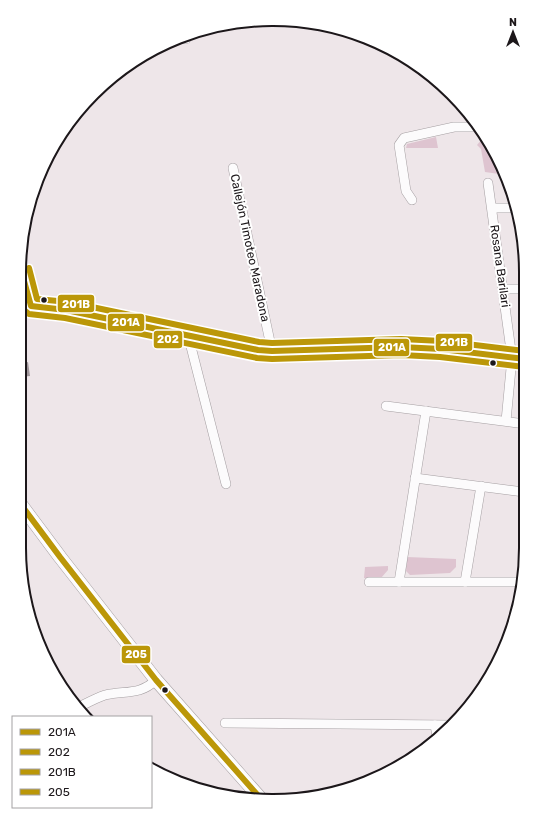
<svg xmlns="http://www.w3.org/2000/svg" width="545" height="820" font-family="Rubik,sans-serif">
	<rect width="100%" height="100%" fill="#eee6e9"/>
	<g fill="#dec4d0">
		<path d="M 436,137 L 438,148 L 406,148 L 407,144 Z"/>
		<path d="M 483,138 L 500,161 L 506,181 L 499,174 L 485,172 L 481,149 L 477,145 Z"/>
		<path d="M 407,557 L 456,559 L 456,567 L 450,573 L 410,575 L 406,571 Z"/>
		<path d="M 388,566 L 388,570 L 381,578 L 364,578 L 365,567 Z"/>
	</g>
	<path fill="#0003" d="M 21,317 L 24,339 L 20,340 Z"/>
	<path fill="#a0969b" d="M 28,362 L 30,376 L 20,377 L 20,364 Z"/>
	<g fill="none" stroke-linecap="round" stroke-linejoin="round">
		<defs>
			<g id="street">
				<path d="M 183,39 L 186,39"/>
				<path d="M 233,168 L 272,351"/>
				<path d="M 488,183 L 512,358 L 506,421"/>
				<path d="M 412,200 L 406,191 L 399,145 L 404,138 L 454,127 L 474,127"/>
				<path d="M 492,208 L 513,208"/>
				<path d="M 21,270 L 31,306"/>
				<path d="M 503,289 L 525,289"/>
				<path d="M 21,308 L 31,306 L 66,310 L 258,350 L 272,351 L 401,347 L 441,349 L 525,359"/>
				<path d="M 188,335 L 226,484"/>
				<path d="M 386,406 L 525,424"/>
				<path d="M 415,478 L 524,492"/>
				<path d="M 369,582 L 523,582"/>
				<path d="M 399,582 L 426,411"/>
				<path d="M 465,582 L 481,486"/>
				<path d="M 79,707 C 87,703 96,698 105,695 C 125,690 139,696 156,680"/>
				<path d="M 225,723 L 450,725"/>
				<path d="M 435,725 L 437,736"/>
			</g>
			<path id="secondary" d="M 19,502 L 60,557 L 156,680 L 262,800"/>
		</defs>
		<use href="#street" stroke="#a59fa2" stroke-width="10"/>
		<use href="#secondary" stroke="#a59fa2" stroke-width="14"/>
		<use href="#street" stroke="#fcfbfc" stroke-width="9"/>
		<use href="#secondary" stroke="#fcfbfc" stroke-width="13"/>
		<defs>
			<path id="bus-1" d="M 21,270 L 31,306 L 66,310 L 258,350 L 272,351 L 401,347 L 441,349 L 525,359"/>
			<path id="bus-2" d="M 21,299 L 24,310 L 29,314 L 65,318 L 257,358 L 272,359 L 401,355 L 440,357 L 524,367"/>
			<path id="bus-3" d="M 29,268 L 37,299 L 68,302 L 259,342 L 272,343 L 401,339 L 442,341 L 525,351"/>
			<path id="bus-4" d="M 19,502 L 60,557 L 156,680 L 262,800"/>
		</defs>
		<use href="#bus-1" stroke="#fff" stroke-width="9"/>
		<use href="#bus-2" stroke="#fff" stroke-width="9"/>
		<use href="#bus-3" stroke="#fff" stroke-width="9"/>
		<use href="#bus-4" stroke="#fff" stroke-width="9"/>
		<use href="#bus-1" stroke="#bb9708" stroke-width="6"/>
		<use href="#bus-2" stroke="#bb9708" stroke-width="6"/>
		<use href="#bus-3" stroke="#bb9708" stroke-width="6"/>
		<use href="#bus-4" stroke="#bb9708" stroke-width="6"/>
	</g>
	<g fill="#1c171a" stroke="#fff" stroke-width="1.5">
		<circle cx="44" cy="300" r="3.5"/>
		<circle cx="493" cy="363" r="3.5"/>
		<circle cx="165" cy="690" r="3.5"/>
	</g>
	<g text-anchor="middle" dominant-baseline="central" stroke-width="4" stroke-linejoin="round" paint-order="stroke">
		<g font-size="12" fill="#1c171a" stroke="#fff">
			<text transform="translate(250 248) rotate(78)">Callejón Timoteo Maradona</text>
			<text transform="translate(500 266) rotate(82)">Rosana Barilari</text>
		</g>
	</g>
	<path d="M0 0H545V820H0ZM272 26H273A246 246 0 0 1 519 272V548A246 246 0 0 1 273 794H272A246 246 0 0 1 26 548V272A246 246 0 0 1 272 26Z" fill="#fff" fill-rule="evenodd"/>
	<path fill="none" stroke="#1c171a" stroke-width="2" d="M272 26H273A246 246 0 0 1 519 272V548A246 246 0 0 1 273 794H272A246 246 0 0 1 26 548V272A246 246 0 0 1 272 26Z"/>
	<g stroke="#fff" stroke-width="1.5">
		<rect x="57" y="294" width="38" height="19" rx="4" fill="#bb9708"/>
		<rect x="107" y="313" width="38" height="19" rx="4" fill="#bb9708"/>
		<rect x="153" y="330" width="30" height="19" rx="4" fill="#bb9708"/>
		<rect x="435" y="333" width="38" height="19" rx="4" fill="#bb9708"/>
		<rect x="373" y="338" width="37" height="19" rx="4" fill="#bb9708"/>
		<rect x="121" y="645" width="30" height="19" rx="4" fill="#bb9708"/>
	</g>
	<g font-size="11" text-anchor="middle" font-weight="bold" fill="#fff">
		<text x="76" y="308">201B</text>
		<text x="126" y="326">201A</text>
		<text x="168" y="343">202</text>
		<text x="454" y="346">201B</text>
		<text x="392" y="351">201A</text>
		<text x="136" y="658">205</text>
	</g>
	<rect x="12" y="716" width="140" height="92" fill="#ffffff" stroke="#a4a2a3"/>
	<rect x="20" y="729" width="20" height="6" fill="#bb9708" stroke="#a4a2a3"/>
	<text x="48" y="736" font-size="12" fill="#1c171a">201A</text>
	<rect x="20" y="749" width="20" height="6" fill="#bb9708" stroke="#a4a2a3"/>
	<text x="48" y="756" font-size="12" fill="#1c171a">202</text>
	<rect x="20" y="769" width="20" height="6" fill="#bb9708" stroke="#a4a2a3"/>
	<text x="48" y="776" font-size="12" fill="#1c171a">201B</text>
	<rect x="20" y="789" width="20" height="6" fill="#bb9708" stroke="#a4a2a3"/>
	<text x="48" y="796" font-size="12" fill="#1c171a">205</text>
	<g transform="translate(513 32)" stroke="#ffffff" stroke-width="3" paint-order="stroke">
	<path d="M0-3L7 15L0 10L-7 15Z" fill="#1c171a"/>
	<text y="-6" font-size="11" font-weight="bold" text-anchor="middle" fill="#1c171a">N</text>
	</g>
</svg>
